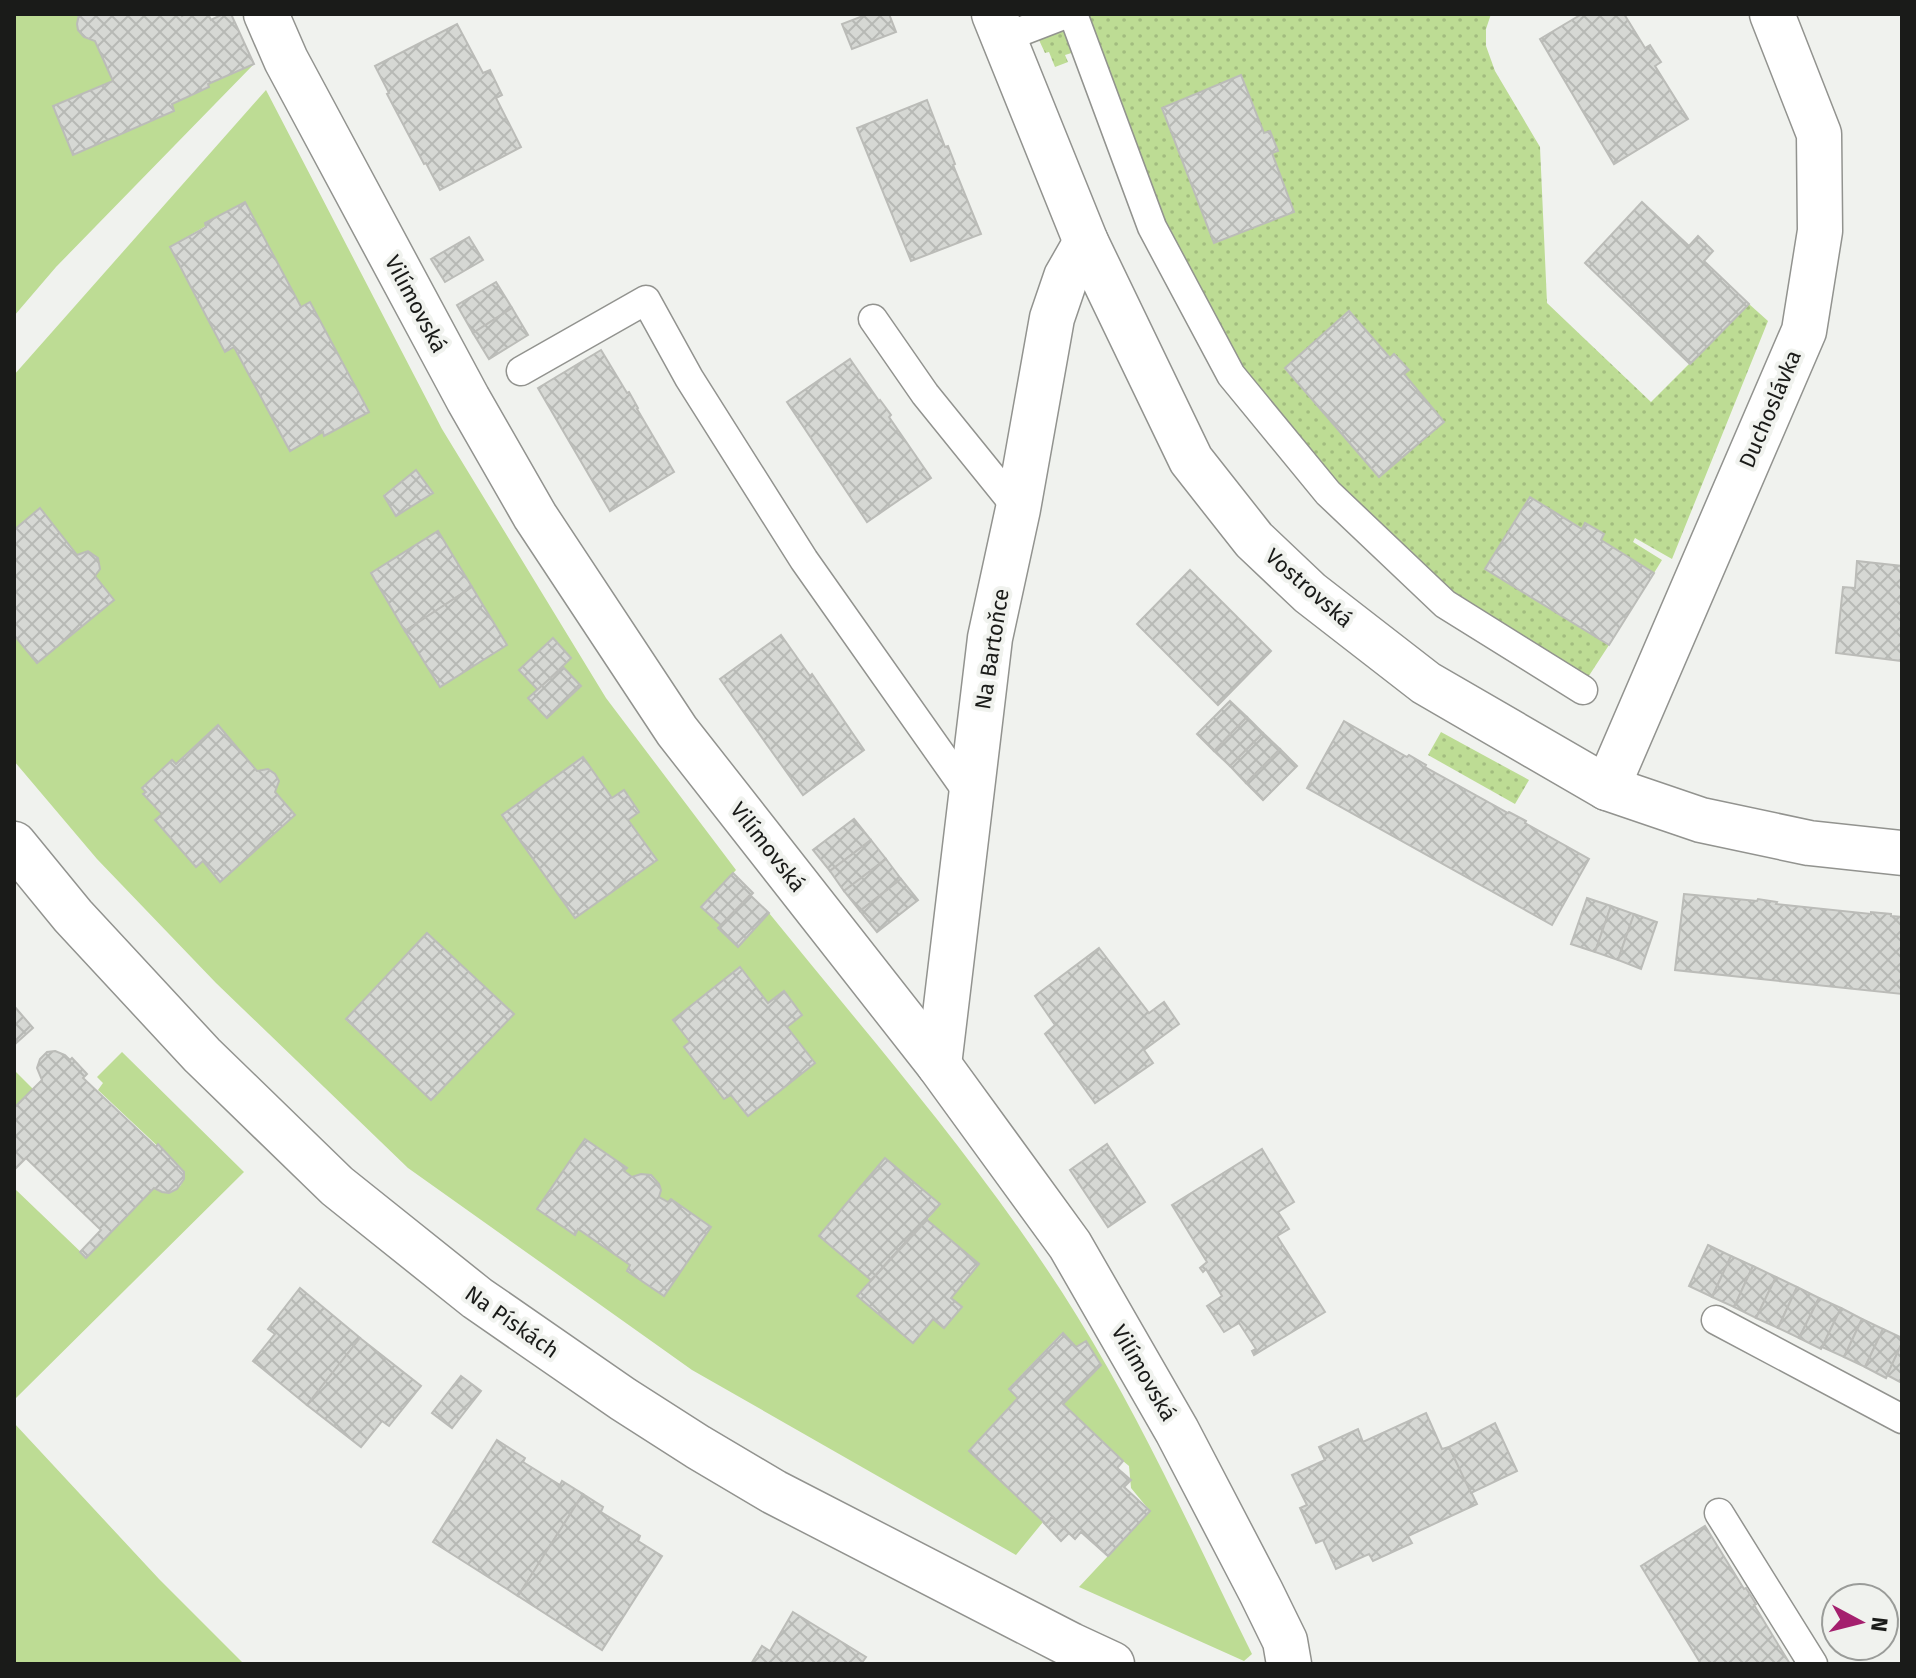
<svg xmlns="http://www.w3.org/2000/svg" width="1916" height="1678" font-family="'Fira Sans',sans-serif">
	<defs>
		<pattern id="grass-dots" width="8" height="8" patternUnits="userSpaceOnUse" patternTransform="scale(2)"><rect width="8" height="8" fill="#bddc94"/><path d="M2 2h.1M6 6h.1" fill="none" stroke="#a2bc7f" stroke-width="1.8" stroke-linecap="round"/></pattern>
		<pattern id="building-cross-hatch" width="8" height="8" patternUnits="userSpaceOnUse" patternTransform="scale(2)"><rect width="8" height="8" fill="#d6d8d4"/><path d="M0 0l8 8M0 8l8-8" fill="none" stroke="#b7b9b5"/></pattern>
	</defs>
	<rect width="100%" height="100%" fill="#f0f2ee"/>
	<g fill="url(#grass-dots)" fill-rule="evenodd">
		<path d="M 1027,14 L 1491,14 L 1486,29 L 1486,46 L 1495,71 L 1540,147 L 1547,303 L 1651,402 L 1749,304 L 1768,321 L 1672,559 L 1635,538 L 1633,542 L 1662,560 L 1654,573 L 1601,540 L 1603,534 L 1586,524 L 1582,529 L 1530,497 L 1485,569 L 1609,645 L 1579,691 L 1469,624 L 1244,404 L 1078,51 L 1065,55 L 1068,62 L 1055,67 L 1049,52 L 1045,53 ZM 1241,76 L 1264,133 L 1270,131 L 1278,151 L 1272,153 L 1214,243 L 1162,108 ZM 1350,311 L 1390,358 L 1395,354 L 1409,370 L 1404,374 L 1444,422 L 1379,477 L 1285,369 Z"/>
		<path d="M 1441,732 L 1529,780 L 1515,804 L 1428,755 Z"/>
	</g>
	<g fill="#bddc94" fill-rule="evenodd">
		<path d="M 14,14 L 79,14 C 74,28 81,38 95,41 L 113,81 L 54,106 L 73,154 L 174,111 L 172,104 L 209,87 L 208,84 L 254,64 L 56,267 L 14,316 Z"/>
		<path d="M 266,90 L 442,429 L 606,698 L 736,870 L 702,907 L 720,925 L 718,928 L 738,947 L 769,913 C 875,1044 988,1172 1077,1316 C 1144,1424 1196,1541 1252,1654 L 1244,1661 L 1079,1587 L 1150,1511 L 1131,1488 L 1129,1466 L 1111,1451 L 1063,1404 L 1101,1365 L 1086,1341 L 1076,1347 L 1062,1333 L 1009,1388 L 1018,1398 L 969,1451 L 1043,1522 L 1016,1555 L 692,1370 L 408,1168 L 216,983 L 97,859 L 14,761 L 14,635 L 37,663 L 114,600 L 95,576 L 100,569 L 98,558 L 88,551 L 77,555 L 40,508 L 14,530 L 14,375 ZM 245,203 L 301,307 L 310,303 L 369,411 L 325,436 L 323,432 L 291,450 L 234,347 L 225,351 L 170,247 ZM 416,470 L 432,493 L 384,496 L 384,495 ZM 438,531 L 507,644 L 440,687 L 371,573 ZM 553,638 L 571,657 L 563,667 L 581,686 L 538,690 L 519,670 ZM 218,726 L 257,771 C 268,767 275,771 279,781 L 275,792 L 295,815 L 220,882 L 203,861 L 196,867 L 155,821 L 162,814 L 144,794 ZM 583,758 L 612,798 L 624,790 L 639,811 L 628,820 L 657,860 L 575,917 L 502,815 ZM 427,933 L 513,1014 L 431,1100 L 346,1020 ZM 740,968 L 768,1003 L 784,991 L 802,1015 L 787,1027 L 814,1063 L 748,1116 L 731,1095 L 724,1099 L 684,1047 L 690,1042 L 673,1020 ZM 585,1139 L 626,1167 L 624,1171 L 632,1177 C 648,1170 664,1179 659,1197 L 668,1202 L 672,1199 L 711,1227 L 664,1296 L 627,1271 L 630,1265 L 578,1229 L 574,1235 L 538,1209 ZM 885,1158 L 940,1204 L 927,1220 L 951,1298 L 961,1307 L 945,1327 L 933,1319 L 913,1343 L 858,1295 L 871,1280 L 819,1236 Z"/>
		<path d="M 122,1052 L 244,1172 L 14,1400 L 14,1188 L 86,1257 L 154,1188 C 170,1197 188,1189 182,1169 L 98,1090 L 103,1083 L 97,1077 Z"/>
		<path d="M 14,1070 L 33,1089 L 14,1108 Z"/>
		<path d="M 14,1423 L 159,1579 L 244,1664 L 14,1664 Z"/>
	</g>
	<g fill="url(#building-cross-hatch)" stroke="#bbbcb8" stroke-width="2">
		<path d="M 79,14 L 181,14 L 182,16 L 185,14 L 208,14 L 211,20 L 223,14 L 231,14 L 254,64 L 208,84 L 209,87 L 172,104 L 174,111 L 73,155 L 53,106 L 113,81 L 95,41 L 84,37 L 78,30 L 77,24 Z"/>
		<path d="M 868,14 L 889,14 L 896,32 L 852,49 L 842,24 Z"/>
		<path d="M 1582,14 L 1624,14 L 1645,48 L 1650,45 L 1655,53 L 1661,62 L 1655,66 L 1688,119 L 1614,164 L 1540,39 Z"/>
		<path d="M 457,24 L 483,73 L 490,70 L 502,95 L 496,98 L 521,147 L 440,190 L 426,163 L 424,164 L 387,94 L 389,93 L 375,66 Z"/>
		<path d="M 1241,75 L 1264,133 L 1270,131 L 1278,151 L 1272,153 L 1294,212 L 1214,243 L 1162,108 Z"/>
		<path d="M 927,100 L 945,147 L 948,146 L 955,164 L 953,165 L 981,234 L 911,261 L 857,128 Z"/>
		<path d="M 245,202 L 301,307 L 310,302 L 369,412 L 324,436 L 323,432 L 290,451 L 234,347 L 225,352 L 170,247 L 206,227 L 205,223 Z"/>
		<path d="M 1642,202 L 1689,246 L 1698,236 L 1713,251 L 1704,261 L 1749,304 L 1690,364 L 1585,263 Z"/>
		<path d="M 469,237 L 483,260 L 445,282 L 431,259 Z"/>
		<path d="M 496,282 L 512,308 L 473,333 L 457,305 Z"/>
		<path d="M 512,308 L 528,335 L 489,359 L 473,333 Z"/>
		<path d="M 1349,311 L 1390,358 L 1394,354 L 1409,370 L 1404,374 L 1444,422 L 1379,477 L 1285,368 Z"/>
		<path d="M 601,350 L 627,393 L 629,392 L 638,408 L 637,409 L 674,472 L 610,511 L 538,388 Z"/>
		<path d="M 850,359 L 879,401 L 880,400 L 891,415 L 889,417 L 931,478 L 867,522 L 787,402 Z"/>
		<path d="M 416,470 L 433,493 L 396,516 L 384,496 Z"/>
		<path d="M 1530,497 L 1582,529 L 1585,523 L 1604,534 L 1601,540 L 1654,573 L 1609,645 L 1485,569 Z"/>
		<path d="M 40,508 L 77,555 L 88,551 L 98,558 L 100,569 L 95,576 L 114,600 L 37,663 L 14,635 L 14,530 Z"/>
		<path d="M 438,531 L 472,587 L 405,631 L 371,573 Z"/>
		<path d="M 1857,561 L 1902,566 L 1902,661 L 1836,653 L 1843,587 L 1855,588 Z"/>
		<path d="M 1190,570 L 1271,651 L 1218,705 L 1137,624 Z"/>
		<path d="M 472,587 L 507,645 L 440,687 L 405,631 Z"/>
		<path d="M 781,635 L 810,676 L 812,674 L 864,750 L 803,795 L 720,679 Z"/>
		<path d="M 553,638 L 571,658 L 538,690 L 519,670 Z"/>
		<path d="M 563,667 L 581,686 L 547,718 L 528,698 Z"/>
		<path d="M 1230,701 L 1247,717 L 1214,751 L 1197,734 Z"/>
		<path d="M 1247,717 L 1263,733 L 1230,766 L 1214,751 Z"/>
		<path d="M 1344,721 L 1407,757 L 1409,755 L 1426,765 L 1425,767 L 1508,813 L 1509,812 L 1526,821 L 1525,823 L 1589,859 L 1552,925 L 1307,788 Z"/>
		<path d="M 218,725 L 257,771 L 268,769 L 275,774 L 279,781 L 275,792 L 295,815 L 220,882 L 203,861 L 196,867 L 155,820 L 162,814 L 143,794 L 146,792 L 142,788 L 172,760 L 176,764 Z"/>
		<path d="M 1263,733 L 1280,749 L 1246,783 L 1230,766 Z"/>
		<path d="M 1280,749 L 1297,766 L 1263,800 L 1246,783 Z"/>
		<path d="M 583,757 L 612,798 L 624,790 L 639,812 L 628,820 L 657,860 L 575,918 L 502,815 Z"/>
		<path d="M 854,819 L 871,840 L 830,871 L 813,850 Z"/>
		<path d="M 871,840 L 886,859 L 844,891 L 830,871 Z"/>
		<path d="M 886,859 L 901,879 L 860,911 L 844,891 Z"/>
		<path d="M 733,873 L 753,893 L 721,925 L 701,907 Z"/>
		<path d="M 901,879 L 918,900 L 877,932 L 860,911 Z"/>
		<path d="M 1684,894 L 1757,901 L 1758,899 L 1777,902 L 1776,904 L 1871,914 L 1871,912 L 1891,914 L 1891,916 L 1902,917 L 1902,994 L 1675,970 Z"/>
		<path d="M 750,895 L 769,913 L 738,947 L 718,928 Z"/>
		<path d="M 1587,898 L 1611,906 L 1595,952 L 1571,944 Z"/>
		<path d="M 1611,906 L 1634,914 L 1618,960 L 1595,952 Z"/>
		<path d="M 1634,914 L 1657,922 L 1641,969 L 1618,960 Z"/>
		<path d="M 427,933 L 514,1014 L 431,1100 L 346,1019 Z"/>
		<path d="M 1099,948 L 1149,1013 L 1164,1002 L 1179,1024 L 1144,1050 L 1153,1063 L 1095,1103 L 1045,1034 L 1055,1025 L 1035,996 Z"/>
		<path d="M 740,967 L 768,1003 L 784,991 L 802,1015 L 787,1027 L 815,1063 L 748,1116 L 731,1095 L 724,1099 L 684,1047 L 690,1042 L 673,1020 Z"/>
		<path d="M 14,1006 L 33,1028 L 14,1045 Z"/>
		<path d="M 55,1051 L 65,1055 L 70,1060 L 72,1058 L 87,1074 L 83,1078 L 156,1147 L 158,1144 L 184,1172 L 184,1179 L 177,1189 L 169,1193 L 162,1192 L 154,1188 L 86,1258 L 80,1252 L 101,1230 L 26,1158 L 14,1170 L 14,1108 L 42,1080 L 37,1068 L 40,1059 L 47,1052 Z"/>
		<path d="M 585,1139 L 627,1168 L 624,1171 L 632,1177 L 641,1174 L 651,1175 L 659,1184 L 661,1190 L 659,1197 L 668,1202 L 671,1199 L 711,1227 L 664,1296 L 627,1271 L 630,1265 L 578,1229 L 575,1235 L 537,1209 Z"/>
		<path d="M 1107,1144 L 1145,1202 L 1108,1227 L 1070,1170 Z"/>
		<path d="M 1262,1149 L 1294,1202 L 1278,1212 L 1289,1229 L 1277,1236 L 1325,1312 L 1254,1355 L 1252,1351 L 1256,1349 L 1239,1323 L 1224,1332 L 1207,1306 L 1222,1296 L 1206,1269 L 1203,1272 L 1200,1268 L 1207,1262 L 1172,1205 Z"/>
		<path d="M 885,1158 L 940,1204 L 871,1280 L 819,1236 Z"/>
		<path d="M 927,1220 L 979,1264 L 951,1298 L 962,1307 L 944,1328 L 933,1319 L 913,1343 L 857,1296 Z"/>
		<path d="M 1708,1245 L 1731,1256 L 1712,1297 L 1689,1286 Z"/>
		<path d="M 1731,1256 L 1753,1266 L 1734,1307 L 1712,1297 Z"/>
		<path d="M 1753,1266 L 1776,1277 L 1756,1318 L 1734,1307 Z"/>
		<path d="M 1776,1277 L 1797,1287 L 1778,1328 L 1756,1318 Z"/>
		<path d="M 1797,1287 L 1819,1298 L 1799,1338 L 1778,1328 Z"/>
		<path d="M 300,1288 L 360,1338 L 307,1405 L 253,1361 L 275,1334 L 268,1329 Z"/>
		<path d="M 1819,1298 L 1841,1308 L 1821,1349 L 1799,1338 Z"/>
		<path d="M 1841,1308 L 1862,1319 L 1844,1357 L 1822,1347 Z"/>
		<path d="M 1862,1319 L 1883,1329 L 1865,1367 L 1844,1357 Z"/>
		<path d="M 1883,1329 L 1902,1338 L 1902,1343 L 1886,1378 L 1865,1367 Z"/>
		<path d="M 1063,1333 L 1076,1347 L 1086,1341 L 1101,1365 L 1063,1404 L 1123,1461 L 1117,1468 L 1131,1480 L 1124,1487 L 1150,1511 L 1108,1556 L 1081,1532 L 1075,1539 L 1052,1517 L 1046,1524 L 969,1451 L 1018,1398 L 1009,1389 Z"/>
		<path d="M 360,1338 L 421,1386 L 389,1426 L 382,1421 L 361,1447 L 307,1405 Z"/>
		<path d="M 1902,1343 L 1902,1383 L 1887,1375 Z"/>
		<path d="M 461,1376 L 481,1391 L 452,1428 L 432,1413 Z"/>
		<path d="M 1426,1413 L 1442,1449 L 1449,1447 L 1477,1504 L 1408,1536 L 1412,1543 L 1373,1561 L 1369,1554 L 1336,1569 L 1323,1540 L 1316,1543 L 1300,1508 L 1307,1505 L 1292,1475 L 1325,1460 L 1319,1447 L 1358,1429 L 1363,1442 Z"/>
		<path d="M 1495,1423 L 1517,1471 L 1471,1493 L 1449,1447 Z"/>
		<path d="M 497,1440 L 525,1458 L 523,1462 L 560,1485 L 562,1481 L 583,1494 L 518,1596 L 433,1542 Z"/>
		<path d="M 583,1494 L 603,1507 L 601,1512 L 640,1536 L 638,1541 L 662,1556 L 602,1650 L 518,1596 Z"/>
		<path d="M 1052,1517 L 1069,1533 L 1061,1541 L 1043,1522 L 1046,1524 Z"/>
		<path d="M 1705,1526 L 1744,1589 L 1746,1588 L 1756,1604 L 1754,1605 L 1790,1664 L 1701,1664 L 1641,1566 Z"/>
		<path d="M 793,1612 L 866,1657 L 861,1664 L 751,1664 L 762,1646 L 770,1651 Z"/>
	</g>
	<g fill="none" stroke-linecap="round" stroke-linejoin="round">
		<defs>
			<g id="lane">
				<path d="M 1073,14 L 1152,227 L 1231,375 L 1328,493 L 1445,604 L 1583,690"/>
				<path d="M 1004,38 L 1066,14"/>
				<path d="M 873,319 L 925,394 L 1018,509"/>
				<path d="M 521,371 L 646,300 L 689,378 L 804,560 L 971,797"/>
				<path d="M 1716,1320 L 1902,1419"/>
				<path d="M 1719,1513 L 1813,1664"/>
			</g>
			<g id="street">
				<path d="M 266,14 L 286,60 L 468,399 L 535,516 L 677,731 L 939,1065 L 1070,1245 L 1177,1431 L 1261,1592 L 1285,1641 L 1289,1664"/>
				<path d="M 994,14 L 1086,242 L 1191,460 L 1254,540 L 1310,593 L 1426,683 L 1607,788 L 1701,820 L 1809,843 L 1902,853"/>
				<path d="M 1607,788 L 1804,331 L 1820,231 L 1819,134 L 1772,14"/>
				<path d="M 939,1065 L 990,638 L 1018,509 L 1052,318 L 1066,277 L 1086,242"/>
			</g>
			<path id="secondary" d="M 14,844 L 73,916 L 202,1055 L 337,1186 L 477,1298 L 623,1399 L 698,1447 L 774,1492 L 1071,1645 L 1112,1664"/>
		</defs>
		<use href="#lane" stroke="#92938f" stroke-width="31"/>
		<use href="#street" stroke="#92938f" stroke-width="47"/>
		<use href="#secondary" stroke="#92938f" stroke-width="47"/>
		<use href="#lane" stroke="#fff" stroke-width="28"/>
		<use href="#street" stroke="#fff" stroke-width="44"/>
		<use href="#secondary" stroke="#fff" stroke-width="44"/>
	</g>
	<g text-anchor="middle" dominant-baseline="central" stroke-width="8" stroke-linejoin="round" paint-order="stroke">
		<g font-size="22" fill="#1a1b19" stroke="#f0f2ee">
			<text transform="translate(416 304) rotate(62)">Vilímovská</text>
			<text transform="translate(1770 409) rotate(-67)">Duchoslávka</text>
			<text transform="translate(1309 588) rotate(41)">Vostrovská</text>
			<text transform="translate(992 649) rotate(-81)">Na Bartoňce</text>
			<text transform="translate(768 847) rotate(52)">Vilímovská</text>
			<text transform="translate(512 1322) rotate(35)">Na Pískách</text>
			<text transform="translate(1144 1373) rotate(60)">Vilímovská</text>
		</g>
	</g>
	<rect width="1916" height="1678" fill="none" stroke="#1a1b19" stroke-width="32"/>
	<g transform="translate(1860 1622) rotate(97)"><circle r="38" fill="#f0f2ee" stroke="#9a9c99" stroke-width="2"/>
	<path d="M0-6L14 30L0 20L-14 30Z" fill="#a4206e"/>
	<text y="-12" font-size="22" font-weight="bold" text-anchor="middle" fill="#1a1b19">N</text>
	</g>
</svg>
